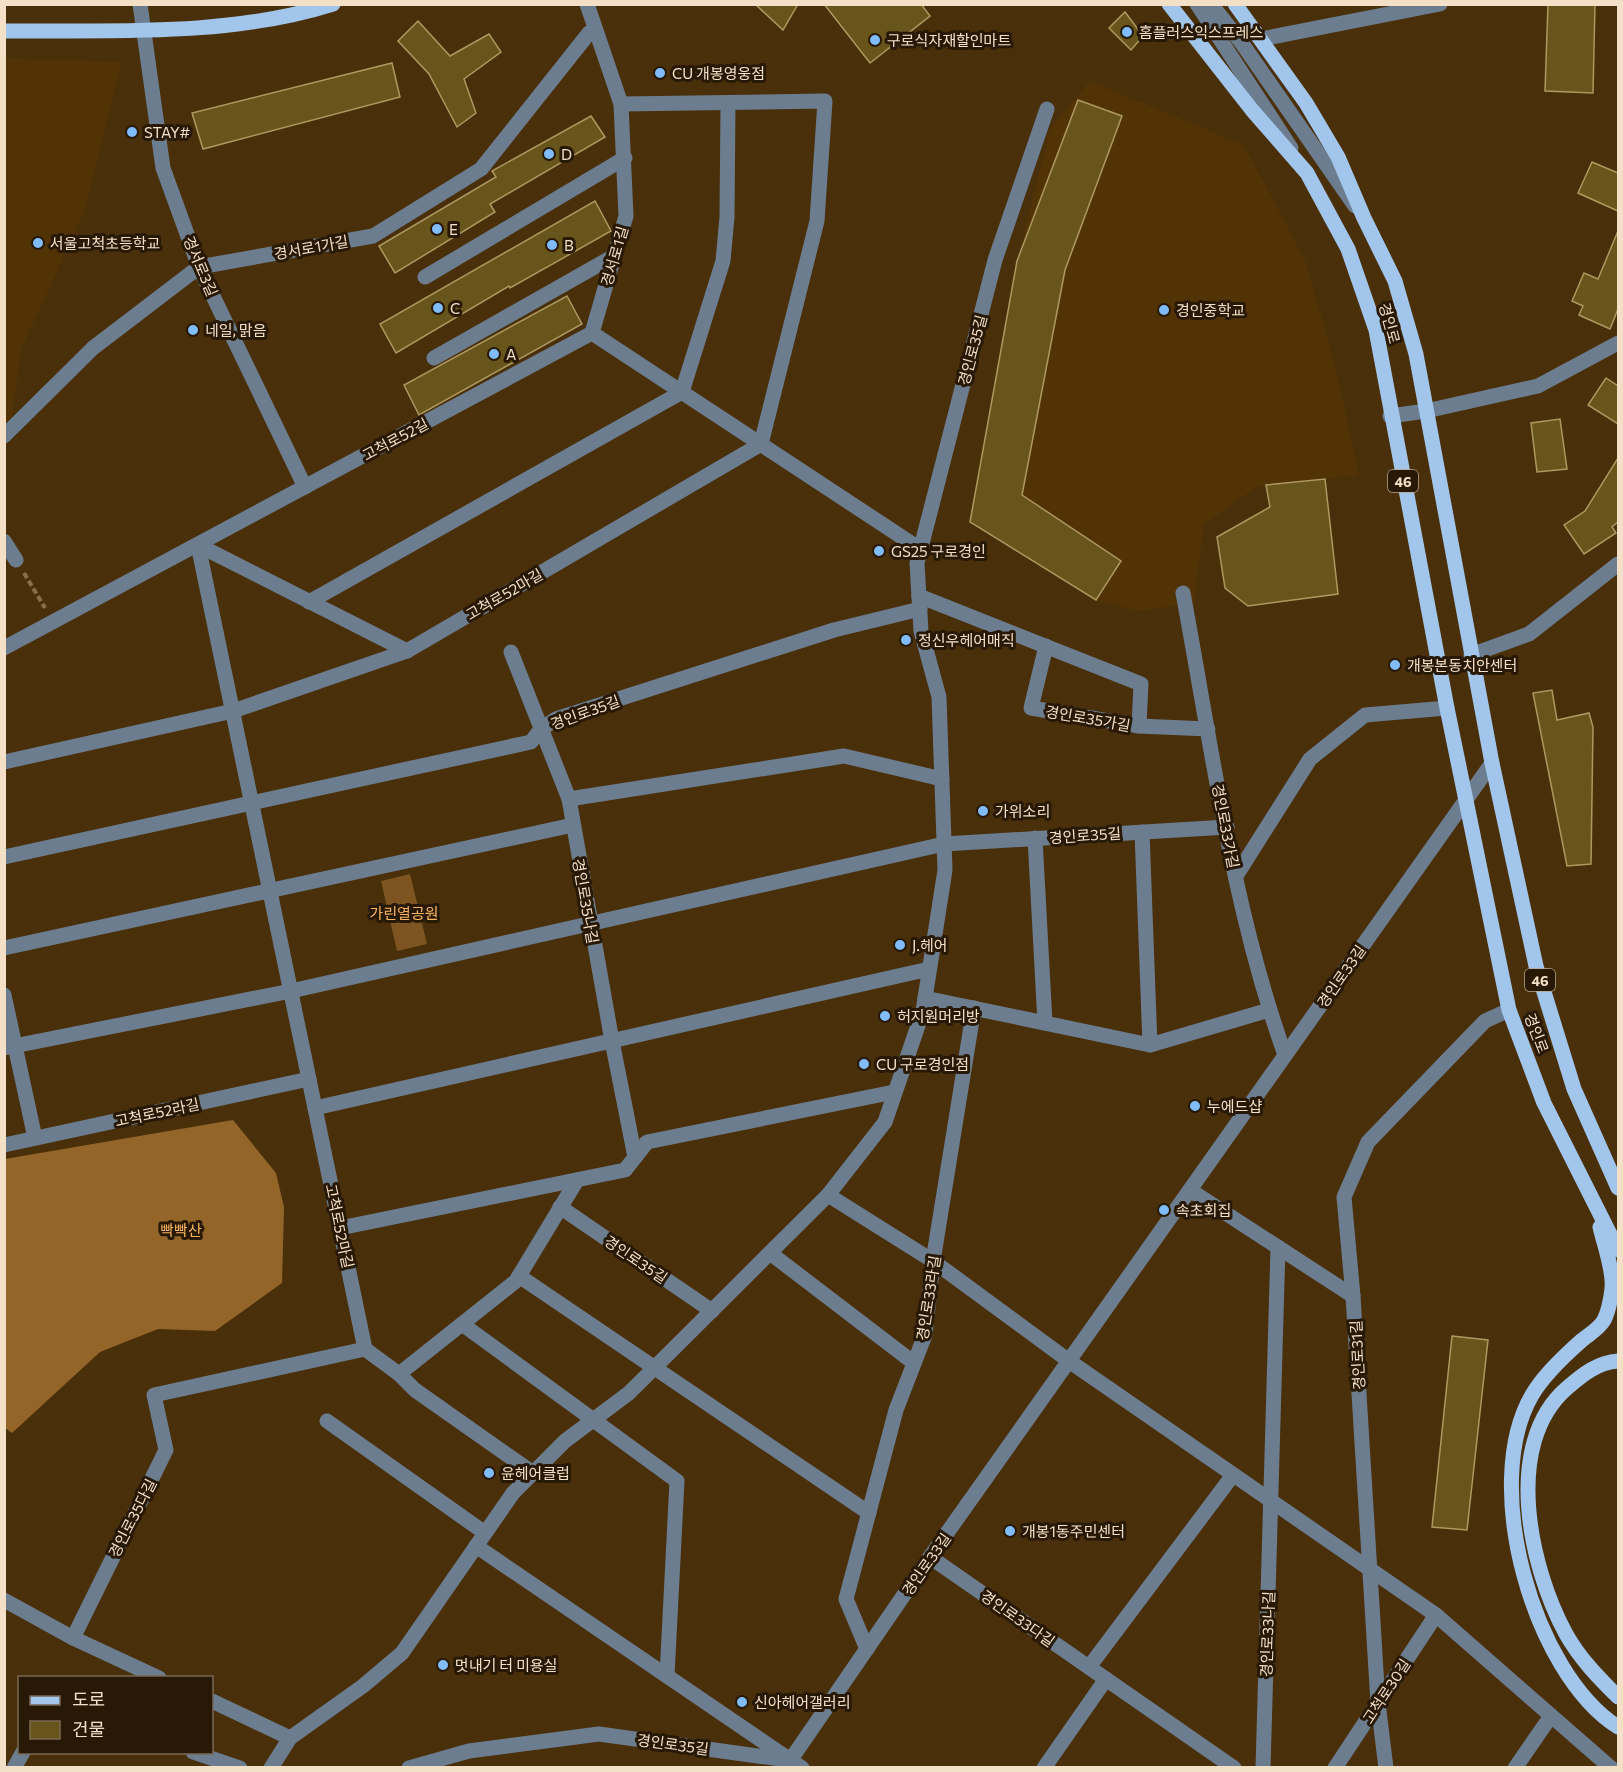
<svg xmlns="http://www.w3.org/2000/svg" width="1623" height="1772" font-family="Commissioner,'Noto Sans KR',sans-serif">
	<rect width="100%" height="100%" fill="#492f0a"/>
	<g fill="#523306">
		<path d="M 5,58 L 122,62 L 85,211 L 21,350 L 10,431 L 5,436 Z"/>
		<path d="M 1090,81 L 1244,145 L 1305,260 L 1334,360 L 1359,475 L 1257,487 L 1204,524 L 1194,603 L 1138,611 L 1096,600 L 970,522 L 1017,261 L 1050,129 Z"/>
	</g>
	<path fill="#7e5520" d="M 410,874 L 427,944 L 397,951 L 381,881 Z"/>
	<path fill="#946528" d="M 233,1120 L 276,1173 L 284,1207 L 282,1283 L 215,1331 L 158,1329 L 100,1352 L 12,1433 L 5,1428 L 5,1159 Z"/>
	<g fill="#68551b" stroke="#ad9960" stroke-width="1.5">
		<path d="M 755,4 L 798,4 L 783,30 Z"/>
		<path d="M 824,4 L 921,4 L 930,16 L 870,63 Z"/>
		<path d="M 1548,4 L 1595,4 L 1593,93 L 1545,91 Z"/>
		<path d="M 1125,12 L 1143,36 L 1131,50 L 1109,28 Z"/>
		<path d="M 418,21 L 450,56 L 489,34 L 501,52 L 464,79 L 476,113 L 457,127 L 429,74 L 398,41 Z"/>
		<path d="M 392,63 L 400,97 L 203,149 L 192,113 Z"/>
		<path d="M 1078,100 L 1122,116 L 1065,270 L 1022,495 L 1121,561 L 1096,600 L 970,522 L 1017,261 Z"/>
		<path d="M 591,116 L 605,137 L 490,204 L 495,212 L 395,273 L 379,246 L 496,177 L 492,171 Z"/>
		<path d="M 1592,162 L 1618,173 L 1618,211 L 1578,193 Z"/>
		<path d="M 595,201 L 611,231 L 510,288 L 509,286 L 396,353 L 380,324 Z"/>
		<path d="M 1618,231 L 1618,309 L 1610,329 L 1579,315 L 1583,306 L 1572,301 L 1584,273 L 1598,279 Z"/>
		<path d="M 567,296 L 582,324 L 419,415 L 404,385 Z"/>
		<path d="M 1606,378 L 1618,386 L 1618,424 L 1588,405 Z"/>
		<path d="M 1560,419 L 1567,469 L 1537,472 L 1531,423 Z"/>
		<path d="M 1618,458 L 1618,522 L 1612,527 L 1616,533 L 1584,554 L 1564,525 L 1585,511 Z"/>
		<path d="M 1325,479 L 1338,594 L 1248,606 L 1225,588 L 1217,537 L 1270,507 L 1266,485 Z"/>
		<path d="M 1552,690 L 1557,720 L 1589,713 L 1593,727 L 1591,864 L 1567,866 L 1533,693 Z"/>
		<path d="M 1452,1336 L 1488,1340 L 1467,1530 L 1432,1527 Z"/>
	</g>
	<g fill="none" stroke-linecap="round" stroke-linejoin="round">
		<path stroke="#88704f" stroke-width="4" stroke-dasharray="6 3" stroke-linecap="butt" d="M 24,573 L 45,608"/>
		<g stroke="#6c7d90" stroke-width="15">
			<path d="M 140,4 L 163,168 L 199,267 L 305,487"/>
			<path d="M 587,4 L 621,104 L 626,216 L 592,333"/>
			<path d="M 1197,4 L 1291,148"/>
			<path d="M 1211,4 L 1241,42 L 1355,206"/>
			<path d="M 1261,39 L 1440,4"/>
			<path d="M 425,277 L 625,158"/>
			<path d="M 592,333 L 920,549"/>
			<path d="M 434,358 L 614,256"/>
			<path d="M 1390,416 L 1426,411 L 1538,386 L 1618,343"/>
			<path d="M 4,436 L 93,348 L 199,267 L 373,236 L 481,169 L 589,33 L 595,29"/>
			<path d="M 4,541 L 16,560"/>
			<path d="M 198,545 L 407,651"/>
			<path d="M 1183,593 C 1212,748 1232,907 1285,1055"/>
			<path d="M 919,596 L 1141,684 L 1139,726"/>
			<path d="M 309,602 L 682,392 L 723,261 L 727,217 L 728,104"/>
			<path d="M 1046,646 L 1031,708 L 1139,726 L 1208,729"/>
			<path d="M 4,648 L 592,333"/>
			<path d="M 511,652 L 569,799 L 612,1041 L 635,1157"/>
			<path d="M 1471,655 L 1529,634 L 1618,564"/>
			<path d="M 4,762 L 233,711 L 407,651 L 761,444 L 817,221 L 825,101 L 621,104"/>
			<path d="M 569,799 L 844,756 L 942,779"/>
			<path d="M 1142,832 L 1150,1045"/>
			<path d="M 1035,838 L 1045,1023"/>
			<path d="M 4,857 L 531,742 L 541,729 L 556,719 L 834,630 L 920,609"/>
			<path d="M 1236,876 L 1310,759 L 1365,715 L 1447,708"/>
			<path d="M 4,948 L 573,825"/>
			<path d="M 4,995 L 35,1138"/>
			<path d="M 925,998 L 1150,1045 L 1269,1010"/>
			<path d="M 4,1048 L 291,991 L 944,844 L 1227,827"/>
			<path d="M 315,1108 L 929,969"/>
			<path d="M 4,1145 L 309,1079"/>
			<path d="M 1190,1190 L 1353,1296"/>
			<path d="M 828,1195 L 933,1261 L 1069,1361 L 1436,1615 L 1611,1768"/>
			<path d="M 560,1207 L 712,1311"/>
			<path d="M 340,1228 L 625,1170 L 647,1142 L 894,1092"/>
			<path d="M 770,1253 L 914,1363"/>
			<path d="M 519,1276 L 869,1513"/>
			<path d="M 462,1324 L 677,1481 L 667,1676"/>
			<path d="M 365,1349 L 399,1374 L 516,1281 L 577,1180"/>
			<path d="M 399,1374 L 415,1390 L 533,1473"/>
			<path d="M 327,1421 L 485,1533"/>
			<path d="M 476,1546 L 802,1768"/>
			<path d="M 930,1557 L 1234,1768"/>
			<path d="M 4,1600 L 73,1638 L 159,1678"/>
			<path d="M 73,1638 L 166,1450 L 154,1395 L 365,1349 L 198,545"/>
			<path d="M 867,1649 L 846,1599 L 896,1410 L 925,1335 L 933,1261 L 974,1008"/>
			<path d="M 1089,1667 L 1233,1475"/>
			<path d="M 212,1701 L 290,1738"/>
			<path d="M 193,1752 L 240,1768"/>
			<path d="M 14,1768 L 23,1752"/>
			<path d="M 271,1768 L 290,1738 L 363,1686 L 402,1653 L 513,1493 L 565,1441 L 629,1393 L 828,1195 L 885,1122 L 923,1011 L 945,870 L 939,697 L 921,631 L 917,563 L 995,260 L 1047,109"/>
			<path d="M 409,1768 L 469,1751 L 599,1734 L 787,1760"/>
			<path d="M 785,1768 L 930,1557 L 1492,763"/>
			<path d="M 1044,1768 L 1106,1679"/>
			<path d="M 1263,1768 L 1278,1247"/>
			<path d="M 1335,1768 L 1436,1615"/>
			<path d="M 1386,1768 L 1378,1703 L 1353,1296 L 1344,1197 L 1368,1142 L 1485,1021 L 1509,1010"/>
			<path d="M 1515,1768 L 1551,1716"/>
		</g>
		<g stroke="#a1c5eb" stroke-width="15">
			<path d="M 1169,4 L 1252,110 L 1307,173 L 1348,249 L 1376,330 L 1447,708 L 1509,1010 L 1544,1103 L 1618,1250"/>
			<path d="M 1235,4 L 1306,103 L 1338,157 L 1364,218 L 1395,281 L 1416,354 L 1492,763 L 1536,966 L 1574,1089 L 1618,1188"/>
			<path d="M 4,31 C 113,30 228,37 333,4"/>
			<path d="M 1600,1227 C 1604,1244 1611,1263 1612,1280 C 1613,1289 1609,1311 1604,1320 C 1600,1328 1588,1335 1581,1341 C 1564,1356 1543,1376 1532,1395 C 1480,1484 1533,1673 1618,1727"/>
			<path d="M 1618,1361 C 1598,1362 1582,1375 1567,1388 C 1502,1444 1530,1568 1566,1634 C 1580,1659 1599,1678 1618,1697"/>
		</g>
	</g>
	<g fill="#81bcfa" stroke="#281906" stroke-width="2">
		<circle cx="1127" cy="32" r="6"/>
		<circle cx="875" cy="40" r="6"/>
		<circle cx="660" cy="73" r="6"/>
		<circle cx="132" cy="132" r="6"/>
		<circle cx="549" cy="154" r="6"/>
		<circle cx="437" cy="229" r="6"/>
		<circle cx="38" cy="243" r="6"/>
		<circle cx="552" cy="245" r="6"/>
		<circle cx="438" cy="308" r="6"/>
		<circle cx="1164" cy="310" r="6"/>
		<circle cx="193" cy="330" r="6"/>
		<circle cx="494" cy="354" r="6"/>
		<circle cx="879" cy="551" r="6"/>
		<circle cx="906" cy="640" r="6"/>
		<circle cx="1395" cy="665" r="6"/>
		<circle cx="983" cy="811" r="6"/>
		<circle cx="900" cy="945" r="6"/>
		<circle cx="885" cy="1016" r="6"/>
		<circle cx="864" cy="1064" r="6"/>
		<circle cx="1195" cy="1106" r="6"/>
		<circle cx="1164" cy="1210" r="6"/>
		<circle cx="489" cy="1473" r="6"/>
		<circle cx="1010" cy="1531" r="6"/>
		<circle cx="443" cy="1665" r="6"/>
		<circle cx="742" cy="1702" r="6"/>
	</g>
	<g text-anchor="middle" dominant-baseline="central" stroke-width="6" stroke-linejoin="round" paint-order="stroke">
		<g fill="#281906" stroke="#b7a48d" stroke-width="1.5">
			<rect x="1388" y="470" width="30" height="22" rx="4.5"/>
			<rect x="1525" y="969" width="30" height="22" rx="4.5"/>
		</g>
		<g font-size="14" font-weight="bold" fill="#f4dfc7">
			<text x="1403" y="481">46</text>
			<text x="1540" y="980">46</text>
		</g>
		<g font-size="15" fill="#f4dfc7" stroke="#281906" text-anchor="start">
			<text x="1139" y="32">홈플러스익스프레스</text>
			<text x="887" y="40">구로식자재할인마트</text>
			<text x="672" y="73">CU 개봉영웅점</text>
			<text x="144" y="132">STAY#</text>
			<text x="561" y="154">D</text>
			<text x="449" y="229">E</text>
			<text x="50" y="243">서울고척초등학교</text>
			<text x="564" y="245">B</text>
			<text x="450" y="308">C</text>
			<text x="1176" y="310">경인중학교</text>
			<text x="205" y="330">네일, 맑음</text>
			<text x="506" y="354">A</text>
			<text x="891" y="551">GS25 구로경인</text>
			<text x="918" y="640">정신우헤어매직</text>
			<text x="1407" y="665">개봉본동치안센터</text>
			<text x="995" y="811">가위소리</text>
			<text x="912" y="945">J.헤어</text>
			<text x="897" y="1016">허지원머리방</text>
			<text x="876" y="1064">CU 구로경인점</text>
			<text x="1207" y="1106">누에드샵</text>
			<text x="1176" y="1210">속초회집</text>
			<text x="501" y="1473">윤헤어클럽</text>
			<text x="1022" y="1531">개봉1동주민센터</text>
			<text x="455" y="1665">멋내기 터 미용실</text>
			<text x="754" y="1702">신아헤어갤러리</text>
		</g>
		<g font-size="15" fill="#f4dfc7" stroke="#281906">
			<text transform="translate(311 247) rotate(-10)">경서로1가길</text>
			<text transform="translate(614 256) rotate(-74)">경서로1길</text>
			<text transform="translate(201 266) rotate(67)">경서로3길</text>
			<text transform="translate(1390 323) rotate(75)">경인로</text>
			<text transform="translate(972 350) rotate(-75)">경인로35길</text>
			<text transform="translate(395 439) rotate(-28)">고척로52길</text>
			<text transform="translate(504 594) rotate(-30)">고척로52마길</text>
			<text transform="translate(585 712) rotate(-20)">경인로35길</text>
			<text transform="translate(1088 718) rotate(10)">경인로35가길</text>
			<text transform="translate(1226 826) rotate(79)">경인로33가길</text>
			<text transform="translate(1085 835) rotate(-4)">경인로35길</text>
			<text transform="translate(586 901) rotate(80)">경인로35나길</text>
			<text transform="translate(1341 976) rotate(-55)">경인로33길</text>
			<text transform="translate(1537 1033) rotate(69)">경인로</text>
			<text transform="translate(157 1112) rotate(-12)">고척로52라길</text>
			<text transform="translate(340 1226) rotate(78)">고척로52마길</text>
			<text transform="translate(636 1259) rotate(34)">경인로35길</text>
			<text transform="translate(928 1298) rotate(-81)">경인로33라길</text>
			<text transform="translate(1357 1355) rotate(-93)">경인로31길</text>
			<text transform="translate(132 1518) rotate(-63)">경인로35다길</text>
			<text transform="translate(926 1564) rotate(-55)">경인로33길</text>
			<text transform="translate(1018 1618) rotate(35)">경인로33다길</text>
			<text transform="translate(1267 1634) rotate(-88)">경인로33나길</text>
			<text transform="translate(1386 1691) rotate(-57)">고척로30길</text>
			<text transform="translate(673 1744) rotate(8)">경인로35길</text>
		</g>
		<g font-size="15" fill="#f9b662" stroke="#281906">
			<text x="404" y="913">가린열공원</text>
			<text x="181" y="1230">빡빡산</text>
		</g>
	</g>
	<rect width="1623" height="1772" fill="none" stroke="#f4dfc7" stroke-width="12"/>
	<rect x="18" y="1676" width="195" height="78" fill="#281906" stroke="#7a6853" stroke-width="1.5"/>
	<rect x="30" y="1696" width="30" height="9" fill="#a1c5eb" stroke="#7a6853" stroke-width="1.5"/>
	<text x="72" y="1706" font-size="18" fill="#f4dfc7">도로</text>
	<rect x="30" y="1721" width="30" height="18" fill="#68551b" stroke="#7a6853" stroke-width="1.5"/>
	<text x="72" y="1736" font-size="18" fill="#f4dfc7">건물</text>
</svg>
